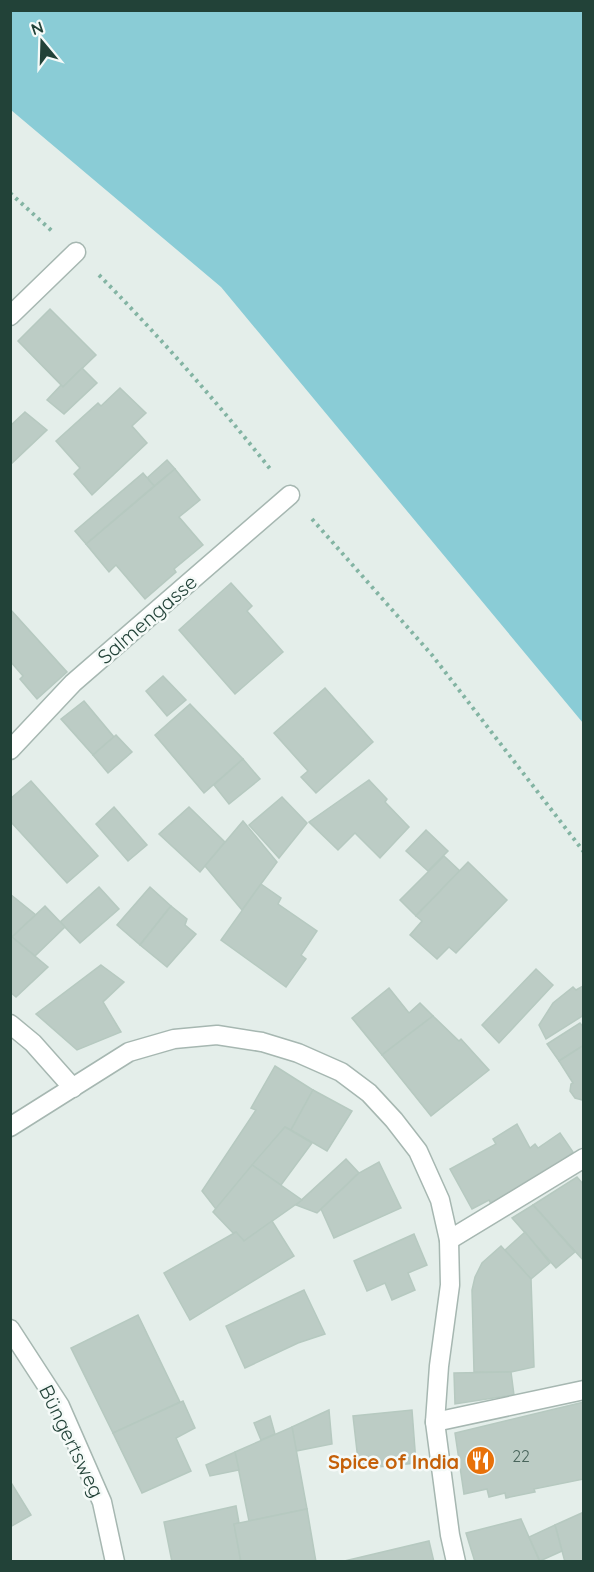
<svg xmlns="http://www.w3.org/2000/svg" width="594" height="1572" font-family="Quicksand,sans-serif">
	<rect width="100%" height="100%" fill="#e4eeea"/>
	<path fill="#8accd6" d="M 10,11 L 583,11 L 583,723 L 221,287 L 11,110 Z"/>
	<g fill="#bcccc5" stroke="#b6c9c0" stroke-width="1.5">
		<path d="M 50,309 L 96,355 L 63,387 L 18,341 Z"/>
		<path d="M 82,368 L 97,383 L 64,414 L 47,400 L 61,385 L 63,387 Z"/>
		<path d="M 120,388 L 146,413 L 132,426 L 147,443 L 92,495 L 74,474 L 80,468 L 56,441 L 98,403 L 101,406 Z"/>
		<path d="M 25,412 L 47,430 L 10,465 L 10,426 Z"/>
		<path d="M 167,460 L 175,469 L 154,486 L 147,478 Z"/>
		<path d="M 175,469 L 200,500 L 179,517 L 203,545 L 174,569 L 176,572 L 145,599 L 116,565 L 109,572 L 86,544 Z"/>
		<path d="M 143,473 L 154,486 L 86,544 L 75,531 Z"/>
		<path d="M 231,583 L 252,606 L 247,611 L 283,652 L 235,694 L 179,630 Z"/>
		<path d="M 10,609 L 67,672 L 37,699 L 20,679 L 23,676 L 10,661 Z"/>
		<path d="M 163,676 L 186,700 L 167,716 L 146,691 Z"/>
		<path d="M 325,688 L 373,742 L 316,793 L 301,777 L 308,771 L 274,733 Z"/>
		<path d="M 84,701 L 114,737 L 93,755 L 61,719 Z"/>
		<path d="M 190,704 L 243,759 L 204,793 L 155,735 Z"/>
		<path d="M 116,735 L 132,752 L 108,773 L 93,755 Z"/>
		<path d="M 243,759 L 260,779 L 229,804 L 214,785 Z"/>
		<path d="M 369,780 L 387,799 L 385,802 L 409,827 L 380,858 L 355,833 L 338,850 L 309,822 Z"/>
		<path d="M 31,781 L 98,856 L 67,883 L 10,821 L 10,799 Z"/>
		<path d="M 282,797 L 307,823 L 279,858 L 249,825 Z"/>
		<path d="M 114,807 L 147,845 L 128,861 L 96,824 Z"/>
		<path d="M 189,807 L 225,842 L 200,872 L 159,834 Z"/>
		<path d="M 243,821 L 277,862 L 242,910 L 205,866 Z"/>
		<path d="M 426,830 L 448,851 L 428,871 L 406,851 Z"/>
		<path d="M 444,856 L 460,871 L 416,916 L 400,900 Z"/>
		<path d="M 468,862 L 507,900 L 456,953 L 449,947 L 437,959 L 410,935 L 422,921 L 416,916 Z"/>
		<path d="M 261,884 L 281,898 L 278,904 L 317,931 L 301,955 L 306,959 L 286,987 L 221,940 Z"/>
		<path d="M 99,887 L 119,909 L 80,943 L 60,922 Z"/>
		<path d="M 150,887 L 171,906 L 140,945 L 117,925 Z"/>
		<path d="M 10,894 L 36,915 L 10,939 Z"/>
		<path d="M 45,906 L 65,927 L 35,956 L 12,937 Z"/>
		<path d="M 171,906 L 187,919 L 185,925 L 196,934 L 167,967 L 140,945 Z"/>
		<path d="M 12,937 L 48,967 L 16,997 L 10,992 L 10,939 Z"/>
		<path d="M 101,965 L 124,982 L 103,1002 L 121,1032 L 77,1050 L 36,1014 Z"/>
		<path d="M 536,969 L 553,985 L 499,1043 L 482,1025 Z"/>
		<path d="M 583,986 L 584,1015 L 546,1039 L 539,1025 L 553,1003 L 573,987 L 576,990 Z"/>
		<path d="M 389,988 L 409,1013 L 420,1003 L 433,1016 L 382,1055 L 352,1018 Z"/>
		<path d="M 433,1016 L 459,1041 L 461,1039 L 489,1070 L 431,1116 L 382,1055 Z"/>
		<path d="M 580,1023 L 584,1028 L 584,1045 L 559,1061 L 547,1044 Z"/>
		<path d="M 584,1045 L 584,1099 L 582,1100 L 575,1098 L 570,1091 L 571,1084 L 573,1083 L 559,1061 Z"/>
		<path d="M 275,1066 L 313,1090 L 291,1130 L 285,1127 L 216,1209 L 202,1191 L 256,1110 L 251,1108 Z"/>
		<path d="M 313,1090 L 352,1111 L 327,1151 L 291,1130 Z"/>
		<path d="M 517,1124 L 530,1148 L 535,1144 L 538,1148 L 560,1133 L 573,1152 L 521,1191 L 492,1206 L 489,1200 L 472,1209 L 450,1169 L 496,1144 L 493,1139 Z"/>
		<path d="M 285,1127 L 312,1143 L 281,1185 L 252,1165 Z"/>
		<path d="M 346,1159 L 359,1173 L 317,1213 L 296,1205 Z"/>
		<path d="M 379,1162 L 401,1208 L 334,1238 L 321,1209 L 359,1173 Z"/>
		<path d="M 252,1165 L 302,1200 L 244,1241 L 236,1232 L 233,1233 L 213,1212 Z"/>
		<path d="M 577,1177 L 584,1185 L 584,1261 L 533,1205 Z"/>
		<path d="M 533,1205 L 575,1252 L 556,1268 L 512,1218 Z"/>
		<path d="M 272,1221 L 294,1256 L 190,1320 L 164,1273 L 236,1232 L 244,1241 Z"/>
		<path d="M 525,1232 L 550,1263 L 531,1279 L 505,1250 Z"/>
		<path d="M 414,1234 L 427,1265 L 408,1273 L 415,1290 L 392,1300 L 385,1283 L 367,1291 L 354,1261 Z"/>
		<path d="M 501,1246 L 531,1279 L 534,1367 L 511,1372 L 474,1372 L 472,1290 L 475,1277 L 482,1263 Z"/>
		<path d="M 304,1290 L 325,1334 L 298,1343 L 245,1368 L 226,1326 Z"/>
		<path d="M 138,1315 L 180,1402 L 113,1433 L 71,1348 Z"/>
		<path d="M 511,1372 L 514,1395 L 455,1404 L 454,1373 Z"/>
		<path d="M 183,1401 L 195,1428 L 176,1438 L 191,1471 L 142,1493 L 113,1433 Z"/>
		<path d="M 584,1402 L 584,1479 L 534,1489 L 535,1492 L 506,1498 L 505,1493 L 489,1497 L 487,1489 L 464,1494 L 455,1433 Z"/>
		<path d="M 329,1410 L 332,1444 L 296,1451 L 292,1427 Z"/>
		<path d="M 412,1410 L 416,1463 L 359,1469 L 353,1416 Z"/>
		<path d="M 270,1416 L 275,1434 L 261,1440 L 254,1423 Z"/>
		<path d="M 292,1427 L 307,1509 L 249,1521 L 235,1452 Z"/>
		<path d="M 235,1452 L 239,1470 L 210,1476 L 206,1465 Z"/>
		<path d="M 10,1481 L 31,1515 L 10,1527 Z"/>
		<path d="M 236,1506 L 239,1523 L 234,1524 L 241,1562 L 172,1562 L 164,1522 Z"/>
		<path d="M 307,1509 L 316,1562 L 241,1562 L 234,1524 Z"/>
		<path d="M 584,1512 L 584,1562 L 565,1562 L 555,1525 Z"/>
		<path d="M 521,1519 L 540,1562 L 475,1562 L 466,1533 Z"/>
		<path d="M 555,1525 L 562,1551 L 540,1561 L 529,1537 Z"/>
		<path d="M 429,1541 L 434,1562 L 344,1562 L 344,1561 Z"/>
	</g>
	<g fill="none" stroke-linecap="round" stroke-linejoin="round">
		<defs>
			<g id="lane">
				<path d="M 10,316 L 76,252"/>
				<path d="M 10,750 L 73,683 L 290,495"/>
				<path d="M 449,1240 L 584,1158"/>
				<path d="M 435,1422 L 584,1390"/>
			</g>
			<g id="street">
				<path d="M 10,1024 L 33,1043 L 73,1088"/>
				<path d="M 10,1127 L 129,1052 L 174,1039 L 217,1035 L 262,1042 L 298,1053 L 341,1072 L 369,1093 L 394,1120 L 418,1151 L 440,1200 L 449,1240 L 450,1285 L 439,1366 L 435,1422 L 450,1535 L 456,1562"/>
				<path d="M 10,1329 L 60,1406 L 102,1502 L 115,1562"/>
			</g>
		</defs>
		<use href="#lane" stroke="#a6b7b1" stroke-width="21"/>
		<use href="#street" stroke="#a6b7b1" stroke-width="21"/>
		<g stroke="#83b4a3" stroke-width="4" stroke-dasharray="3 4.5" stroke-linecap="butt">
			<path d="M 10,193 L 52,231"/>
			<path d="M 99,275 C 160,337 217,402 271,470"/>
			<path d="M 312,519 L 432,655 L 584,852"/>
		</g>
		<use href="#lane" stroke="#fff" stroke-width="18"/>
		<use href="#street" stroke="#fff" stroke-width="18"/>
	</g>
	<defs>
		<symbol id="restaurant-disc" viewBox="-11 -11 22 22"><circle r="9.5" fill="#e8710a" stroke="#f5faf8"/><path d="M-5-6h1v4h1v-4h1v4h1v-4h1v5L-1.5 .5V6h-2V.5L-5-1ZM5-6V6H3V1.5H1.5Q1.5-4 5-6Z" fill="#fff"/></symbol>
	</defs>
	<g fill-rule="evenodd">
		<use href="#restaurant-disc" x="464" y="1444" width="33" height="33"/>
	</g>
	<g text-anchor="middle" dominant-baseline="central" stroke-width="5" stroke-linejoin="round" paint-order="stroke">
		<g font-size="16" fill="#48645b">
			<text x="521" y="1456">22</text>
		</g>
		<g font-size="20" fill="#224238" stroke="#f5faf8">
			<text transform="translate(147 619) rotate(-41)">Salmengasse</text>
			<text transform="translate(72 1441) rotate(64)">Büngertsweg</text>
		</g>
		<g font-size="20" font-weight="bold" fill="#c56008" stroke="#f5faf8" text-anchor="end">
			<text x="459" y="1461">Spice of India</text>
		</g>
	</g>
	<rect width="594" height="1572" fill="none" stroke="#224238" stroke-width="24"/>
	<g transform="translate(42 42) rotate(341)" stroke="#f5faf8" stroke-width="4.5" paint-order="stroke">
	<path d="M0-4.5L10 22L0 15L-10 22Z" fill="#224238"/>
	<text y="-9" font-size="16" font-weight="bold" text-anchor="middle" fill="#224238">N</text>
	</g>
</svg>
